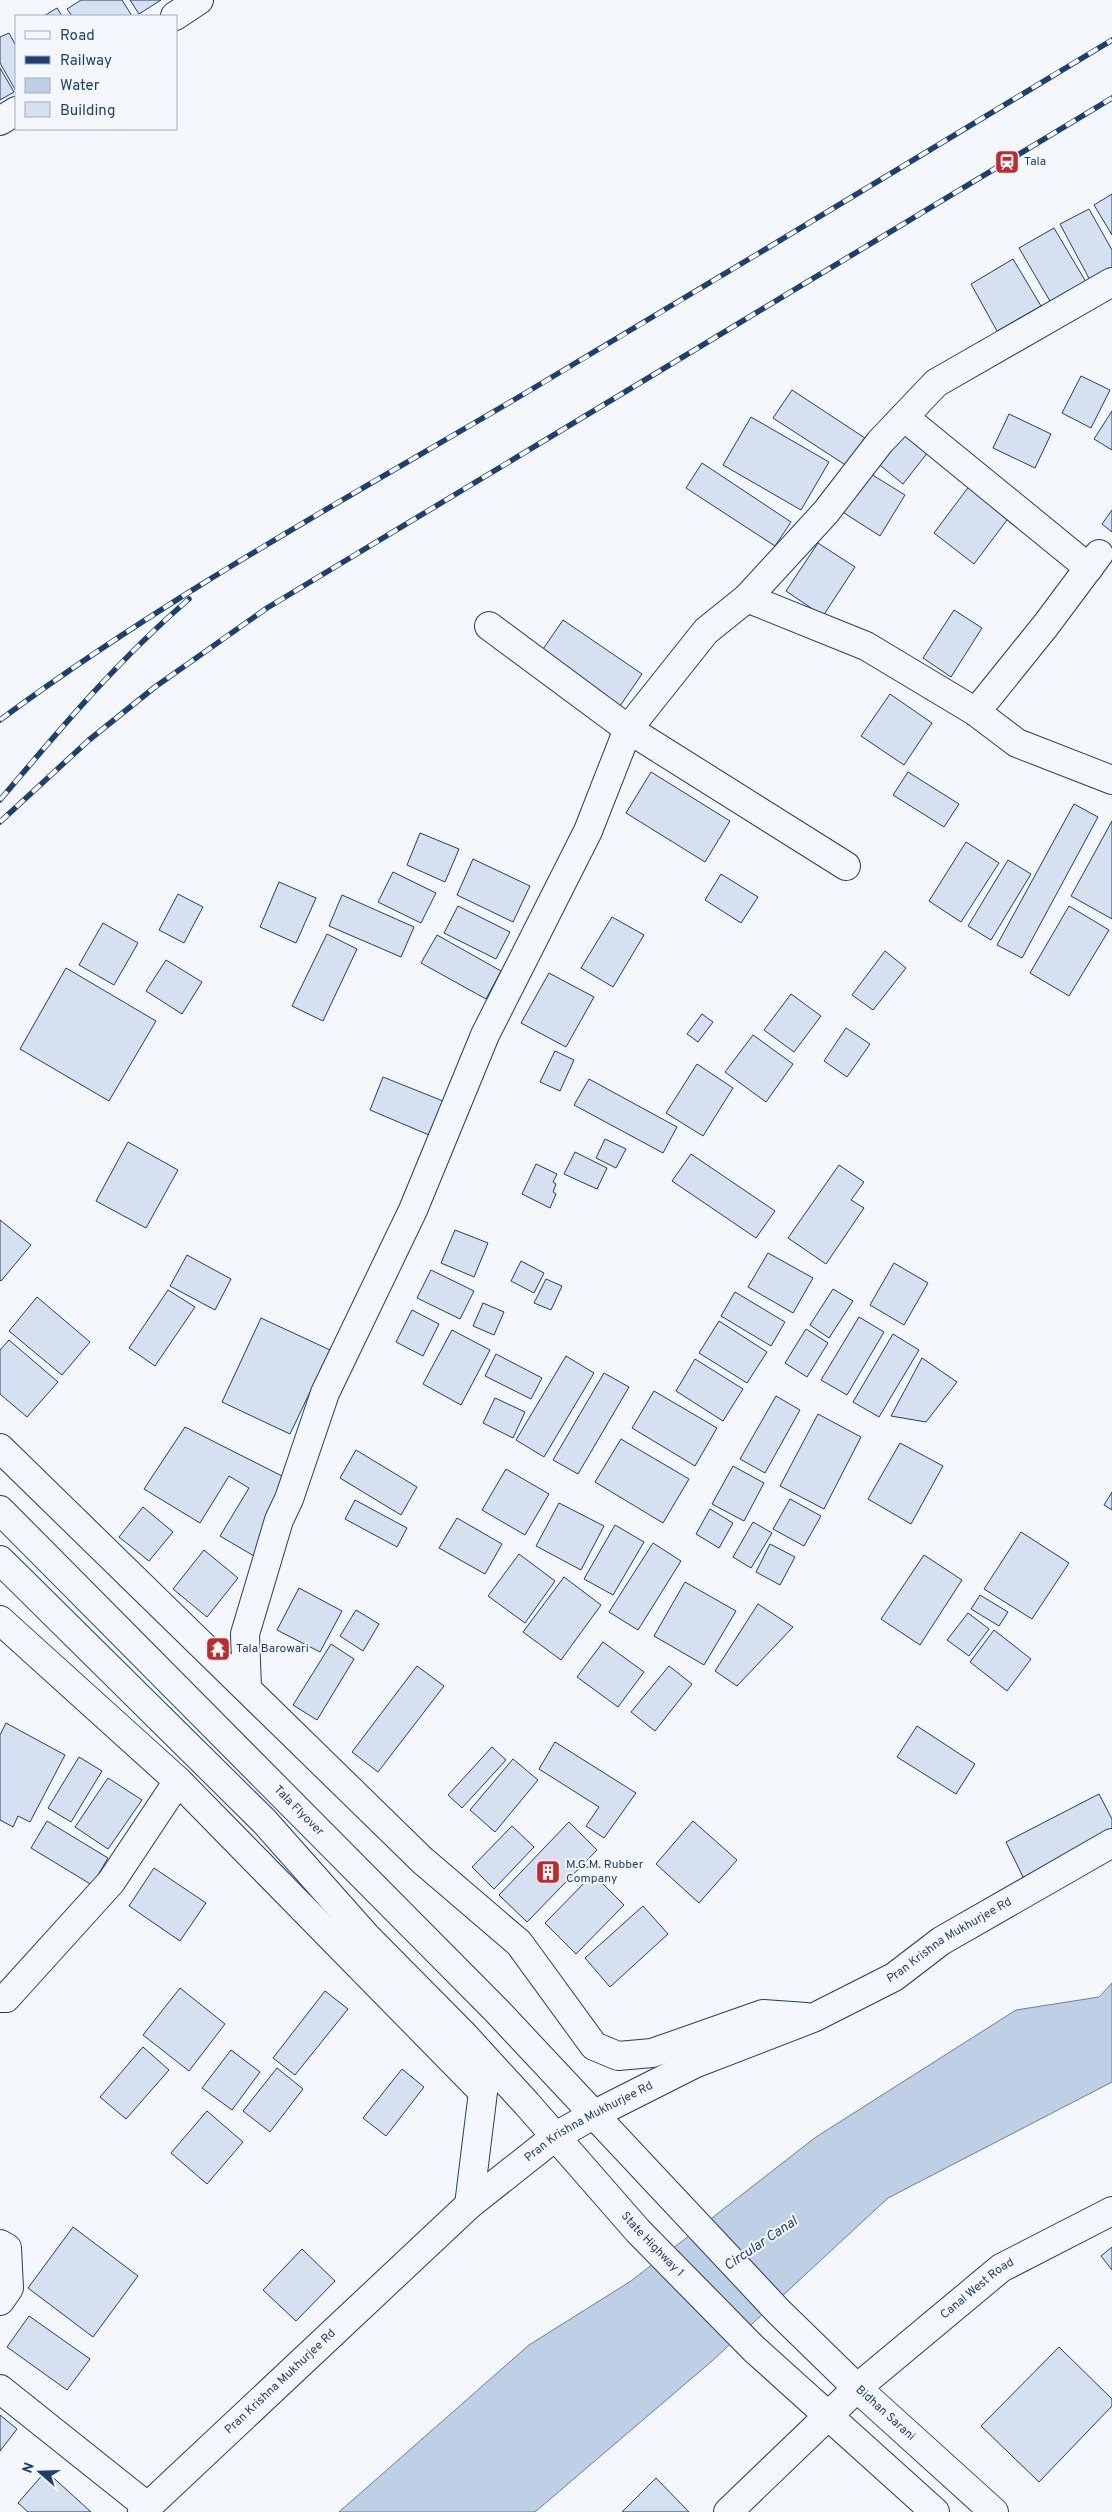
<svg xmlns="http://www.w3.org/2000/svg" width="1112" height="2512" font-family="Overpass,sans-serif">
	<rect width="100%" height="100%" fill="#f4f7fb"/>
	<path fill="#bed0e5" stroke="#687fa3" d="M 1112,1983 L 1112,2082 L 888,2198 L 712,2361 L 535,2512 L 339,2512 L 529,2345 L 631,2281 L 816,2137 L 1016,2010 L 1099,1997 Z"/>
	<g fill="#d5e0f0" stroke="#1d3f73">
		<path d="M 81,0 L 122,0 L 132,16 L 72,16 L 67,9 Z"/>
		<path d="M 130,0 L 161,0 L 139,14 Z"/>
		<path d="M 57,8 L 62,16 L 44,16 Z"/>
		<path d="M 9,33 L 16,46 L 16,91 L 0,63 L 0,37 Z"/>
		<path d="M 0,68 L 14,92 L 0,100 Z"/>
		<path d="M 1112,194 L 1112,235 L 1094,205 Z"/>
		<path d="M 1089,209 L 1112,250 L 1112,271 L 1091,282 L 1060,224 Z"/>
		<path d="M 1054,228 L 1089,287 L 1054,308 L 1019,248 Z"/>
		<path d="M 1013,259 L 1041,306 L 997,331 L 971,284 Z"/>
		<path d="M 1081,376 L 1110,390 L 1091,428 L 1062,413 Z"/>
		<path d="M 792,390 L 865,438 L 847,466 L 773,418 Z"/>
		<path d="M 1112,411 L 1112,450 L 1094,439 Z"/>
		<path d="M 1009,414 L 1051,434 L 1035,468 L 993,448 Z"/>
		<path d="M 751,417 L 829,462 L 801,510 L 723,465 Z"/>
		<path d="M 901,430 L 928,452 L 903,484 L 876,462 Z"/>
		<path d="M 702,463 L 791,522 L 775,546 L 686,488 Z"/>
		<path d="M 866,471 L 905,495 L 880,536 L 841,511 Z"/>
		<path d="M 970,485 L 1010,516 L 974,564 L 934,533 Z"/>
		<path d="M 1112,510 L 1112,532 L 1102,524 Z"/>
		<path d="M 818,543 L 855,567 L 823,616 L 786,591 Z"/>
		<path d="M 954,610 L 982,628 L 951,677 L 923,658 Z"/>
		<path d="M 563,620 L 642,674 L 620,706 L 541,652 Z"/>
		<path d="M 890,694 L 932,723 L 904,765 L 861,736 Z"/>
		<path d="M 651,772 L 730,821 L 705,862 L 626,813 Z"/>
		<path d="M 908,772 L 959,804 L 944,827 L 893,795 Z"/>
		<path d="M 1074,804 L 1098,817 L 1022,958 L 997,945 Z"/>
		<path d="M 1112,821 L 1112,919 L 1071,896 Z"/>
		<path d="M 420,833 L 459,849 L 445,882 L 407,865 Z"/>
		<path d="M 966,842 L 999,863 L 961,922 L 929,901 Z"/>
		<path d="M 473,859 L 530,886 L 513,922 L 457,895 Z"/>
		<path d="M 1008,860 L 1031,874 L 991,940 L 968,926 Z"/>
		<path d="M 393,872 L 436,893 L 421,923 L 378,902 Z"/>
		<path d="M 721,874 L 758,897 L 741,923 L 705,900 Z"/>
		<path d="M 279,882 L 316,898 L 296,943 L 260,927 Z"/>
		<path d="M 178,894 L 203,907 L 184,943 L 159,930 Z"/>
		<path d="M 342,895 L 414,927 L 401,957 L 329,926 Z"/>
		<path d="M 458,906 L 510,932 L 496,959 L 444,933 Z"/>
		<path d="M 1069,906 L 1109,930 L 1069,996 L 1030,973 Z"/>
		<path d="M 612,917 L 644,935 L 613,987 L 581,968 Z"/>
		<path d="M 103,923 L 138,943 L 114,985 L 79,965 Z"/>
		<path d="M 327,934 L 357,949 L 323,1021 L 292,1006 Z"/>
		<path d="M 437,935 L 501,971 L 486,999 L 421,963 Z"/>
		<path d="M 885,951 L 906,968 L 873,1010 L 852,995 Z"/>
		<path d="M 166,960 L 202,982 L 182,1014 L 146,991 Z"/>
		<path d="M 66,968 L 156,1021 L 109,1101 L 20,1049 Z"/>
		<path d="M 549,973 L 594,997 L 566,1047 L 521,1023 Z"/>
		<path d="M 791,994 L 821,1016 L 794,1052 L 764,1030 Z"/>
		<path d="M 702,1014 L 713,1022 L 698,1042 L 687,1034 Z"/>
		<path d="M 846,1028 L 870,1044 L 847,1077 L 824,1061 Z"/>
		<path d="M 753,1035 L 793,1064 L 766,1102 L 725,1072 Z"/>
		<path d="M 555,1051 L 574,1060 L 560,1091 L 540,1082 Z"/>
		<path d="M 697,1064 L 733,1088 L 703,1136 L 666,1113 Z"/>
		<path d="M 383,1077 L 443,1101 L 429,1135 L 370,1110 Z"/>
		<path d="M 589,1079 L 677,1127 L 663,1153 L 574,1105 Z"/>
		<path d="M 605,1139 L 626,1149 L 616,1168 L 596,1158 Z"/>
		<path d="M 128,1142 L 178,1170 L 146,1228 L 96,1201 Z"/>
		<path d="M 575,1152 L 607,1168 L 597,1189 L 564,1174 Z"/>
		<path d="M 691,1154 L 775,1211 L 756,1238 L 672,1181 Z"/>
		<path d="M 536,1164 L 557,1174 L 553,1182 L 556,1184 L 553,1192 L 556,1194 L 550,1208 L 522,1194 Z"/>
		<path d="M 839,1165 L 864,1182 L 851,1200 L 864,1208 L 826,1264 L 788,1238 Z"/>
		<path d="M 0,1220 L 31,1245 L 1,1281 L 0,1280 Z"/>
		<path d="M 455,1230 L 488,1243 L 474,1277 L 441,1263 Z"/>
		<path d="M 768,1253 L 813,1278 L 793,1313 L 748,1287 Z"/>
		<path d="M 187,1255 L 231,1279 L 215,1310 L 170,1286 Z"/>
		<path d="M 521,1261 L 544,1273 L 534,1293 L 511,1281 Z"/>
		<path d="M 894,1263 L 928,1283 L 904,1325 L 870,1305 Z"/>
		<path d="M 431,1270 L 474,1291 L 460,1319 L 417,1298 Z"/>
		<path d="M 546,1279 L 562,1286 L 551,1310 L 534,1303 Z"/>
		<path d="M 833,1289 L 853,1301 L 829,1338 L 810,1325 Z"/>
		<path d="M 168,1290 L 195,1307 L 155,1366 L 129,1348 Z"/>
		<path d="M 735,1292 L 785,1322 L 771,1346 L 721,1316 Z"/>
		<path d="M 37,1297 L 90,1342 L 62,1375 L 9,1331 Z"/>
		<path d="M 483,1303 L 504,1312 L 494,1335 L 473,1326 Z"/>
		<path d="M 412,1310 L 439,1324 L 423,1356 L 396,1342 Z"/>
		<path d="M 859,1317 L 884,1332 L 847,1395 L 821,1380 Z"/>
		<path d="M 261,1318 L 330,1350 L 290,1434 L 222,1402 Z"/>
		<path d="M 719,1321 L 767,1352 L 747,1383 L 699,1353 Z"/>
		<path d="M 806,1329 L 828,1343 L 807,1377 L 785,1363 Z"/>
		<path d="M 452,1330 L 490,1350 L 461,1405 L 423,1384 Z"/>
		<path d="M 893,1334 L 919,1350 L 879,1417 L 853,1402 Z"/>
		<path d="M 9,1340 L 58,1382 L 27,1417 L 0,1394 L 0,1350 Z"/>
		<path d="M 496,1354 L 542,1378 L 531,1399 L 485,1376 Z"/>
		<path d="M 566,1356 L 594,1373 L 544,1457 L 516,1440 Z"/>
		<path d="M 922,1358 L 957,1382 L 926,1422 L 891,1416 Z"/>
		<path d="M 695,1359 L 743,1389 L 723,1421 L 676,1391 Z"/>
		<path d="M 604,1373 L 629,1387 L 578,1474 L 553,1460 Z"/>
		<path d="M 654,1391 L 717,1428 L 695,1466 L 632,1428 Z"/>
		<path d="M 776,1396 L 800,1410 L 765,1473 L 740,1459 Z"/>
		<path d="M 495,1398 L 525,1412 L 513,1438 L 483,1423 Z"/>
		<path d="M 818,1414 L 861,1437 L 824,1509 L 780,1486 Z"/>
		<path d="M 185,1427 L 284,1477 L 254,1556 L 220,1536 L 249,1488 L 229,1476 L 200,1523 L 144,1489 Z"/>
		<path d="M 621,1439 L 689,1479 L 663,1523 L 595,1482 Z"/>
		<path d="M 900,1443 L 943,1466 L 911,1524 L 868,1499 Z"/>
		<path d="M 356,1450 L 417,1487 L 401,1515 L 340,1478 Z"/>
		<path d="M 733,1466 L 764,1483 L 744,1521 L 712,1504 Z"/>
		<path d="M 506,1469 L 549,1494 L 525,1535 L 482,1510 Z"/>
		<path d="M 1112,1492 L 1112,1510 L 1104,1505 Z"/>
		<path d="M 790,1499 L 821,1516 L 804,1546 L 773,1529 Z"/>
		<path d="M 355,1500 L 407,1528 L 397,1547 L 345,1519 Z"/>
		<path d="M 559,1503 L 604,1526 L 581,1570 L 536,1546 Z"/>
		<path d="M 143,1507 L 173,1532 L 149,1561 L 119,1537 Z"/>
		<path d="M 710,1509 L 733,1523 L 719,1548 L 696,1534 Z"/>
		<path d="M 457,1518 L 502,1544 L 485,1574 L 439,1548 Z"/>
		<path d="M 753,1522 L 772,1533 L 751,1568 L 733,1557 Z"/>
		<path d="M 615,1525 L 644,1542 L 613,1595 L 584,1579 Z"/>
		<path d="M 1021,1532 L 1069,1563 L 1032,1619 L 984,1589 Z"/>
		<path d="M 653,1543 L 681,1561 L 638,1630 L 609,1612 Z"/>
		<path d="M 770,1544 L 795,1557 L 780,1585 L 756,1572 Z"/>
		<path d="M 204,1550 L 238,1578 L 207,1617 L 173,1589 Z"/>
		<path d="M 519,1554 L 555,1581 L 525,1623 L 488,1596 Z"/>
		<path d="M 924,1555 L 962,1580 L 920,1645 L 881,1619 Z"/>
		<path d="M 564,1577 L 601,1605 L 561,1660 L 523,1632 Z"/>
		<path d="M 685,1582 L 736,1611 L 704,1665 L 654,1636 Z"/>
		<path d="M 299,1588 L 342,1611 L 320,1652 L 277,1630 Z"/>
		<path d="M 980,1595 L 1008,1612 L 999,1626 L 971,1609 Z"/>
		<path d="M 758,1604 L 793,1627 L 737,1686 L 715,1671 Z"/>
		<path d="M 356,1610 L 379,1624 L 363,1651 L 340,1636 Z"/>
		<path d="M 968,1613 L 989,1629 L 969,1656 L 947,1640 Z"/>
		<path d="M 994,1630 L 1031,1659 L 1007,1691 L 970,1662 Z"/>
		<path d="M 603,1642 L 644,1672 L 618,1707 L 577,1677 Z"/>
		<path d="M 331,1644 L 354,1659 L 317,1720 L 293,1705 Z"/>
		<path d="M 417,1666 L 444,1686 L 378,1772 L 352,1752 Z"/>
		<path d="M 669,1666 L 692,1684 L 655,1731 L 631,1712 Z"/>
		<path d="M 6,1723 L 65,1755 L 30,1822 L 18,1816 L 13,1827 L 0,1820 L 0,1735 Z"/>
		<path d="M 917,1726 L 975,1764 L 956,1794 L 897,1757 Z"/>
		<path d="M 555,1742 L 636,1793 L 604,1838 L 586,1826 L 599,1807 L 539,1769 Z"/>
		<path d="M 492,1747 L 506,1760 L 462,1808 L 448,1795 Z"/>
		<path d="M 79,1757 L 102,1771 L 71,1822 L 48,1808 Z"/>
		<path d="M 513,1759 L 538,1780 L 495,1832 L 470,1810 Z"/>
		<path d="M 108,1778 L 142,1800 L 108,1849 L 75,1827 Z"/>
		<path d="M 1099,1794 L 1112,1819 L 1112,1834 L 1024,1879 L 1006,1842 Z"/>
		<path d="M 47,1821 L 108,1858 L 92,1885 L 31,1848 Z"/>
		<path d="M 693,1821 L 737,1860 L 699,1903 L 656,1864 Z"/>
		<path d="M 569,1822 L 597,1850 L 527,1922 L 499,1895 Z"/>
		<path d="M 512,1826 L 534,1847 L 494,1889 L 472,1867 Z"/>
		<path d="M 154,1868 L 206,1903 L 180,1941 L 129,1906 Z"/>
		<path d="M 593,1874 L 624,1905 L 576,1954 L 545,1923 Z"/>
		<path d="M 643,1906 L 668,1934 L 610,1987 L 585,1958 Z"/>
		<path d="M 180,1988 L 225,2024 L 189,2071 L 143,2035 Z"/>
		<path d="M 325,1991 L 348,2009 L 295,2075 L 273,2058 Z"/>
		<path d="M 143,2047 L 169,2070 L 126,2119 L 100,2097 Z"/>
		<path d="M 231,2050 L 260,2072 L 232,2110 L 202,2088 Z"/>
		<path d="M 277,2068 L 303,2089 L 270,2132 L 243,2111 Z"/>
		<path d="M 402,2069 L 424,2087 L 386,2136 L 363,2118 Z"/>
		<path d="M 207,2111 L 243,2142 L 207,2184 L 171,2153 Z"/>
		<path d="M 73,2227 L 138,2276 L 93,2337 L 28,2288 Z"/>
		<path d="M 1112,2247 L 1112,2270 L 1101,2256 Z"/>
		<path d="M 302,2249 L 335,2281 L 296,2321 L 263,2290 Z"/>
		<path d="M 29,2316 L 90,2359 L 67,2390 L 7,2347 Z"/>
		<path d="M 1059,2347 L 1112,2399 L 1112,2406 L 1039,2482 L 981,2426 Z"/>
		<path d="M 0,2415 L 17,2429 L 0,2451 Z"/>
		<path d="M 46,2471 L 91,2512 L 28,2512 L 18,2503 Z"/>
		<path d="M 656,2478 L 689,2512 L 622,2512 Z"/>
	</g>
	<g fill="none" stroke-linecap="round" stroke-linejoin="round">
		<defs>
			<g id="street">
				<path d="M 175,16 L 199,0"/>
				<path d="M 0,121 L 16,111"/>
				<path d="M 904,417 L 1089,568"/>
				<path d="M 747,598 L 826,512 L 880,442 L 936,383 L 1112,282"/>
				<path d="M 489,626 L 628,729 L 846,866"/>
				<path d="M 976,712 L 1046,625 L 1099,554"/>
				<path d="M 247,1688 L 245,1634 L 279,1520 L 289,1499 L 325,1393 L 413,1210 L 485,1035 L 588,831 L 628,729 L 706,631 L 747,598 L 866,646 L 976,712 L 1017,743 L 1112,780"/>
				<path d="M 0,1998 L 6,1998 L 111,1882 L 178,1781"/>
				<path d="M 0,2244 L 7,2248 L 9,2288 L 0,2301"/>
				<path d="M 0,2389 L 148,2507"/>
			</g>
			<g id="secondary">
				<path d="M 0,1448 L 422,1860 L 519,1943 L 594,2046 L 618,2056 L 652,2053 L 763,2014 L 806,2017"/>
				<path d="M 0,1620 L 178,1781 L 483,2092 L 469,2205"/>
				<path id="s1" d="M 142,2512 L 469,2205 L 556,2136 L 595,2114 L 694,2064 L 813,2018 L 894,1977 L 941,1941 L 1112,1843"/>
				<path id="s2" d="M 728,2512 L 857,2388 L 1001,2268 L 1112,2211"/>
			</g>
			<g id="primary">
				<path id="s3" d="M 0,1510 L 496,2010 L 779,2312 L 857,2388 L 994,2512"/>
				<path id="s4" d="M 0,1560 L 264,1821 L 366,1936 L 462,2033 L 527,2104 L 638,2231 L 754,2349 L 935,2512"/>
			</g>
		</defs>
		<use href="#street" stroke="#1d3f73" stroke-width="30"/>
		<use href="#secondary" stroke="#1d3f73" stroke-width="30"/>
		<use href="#primary" stroke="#1d3f73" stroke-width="30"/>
		<use href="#street" stroke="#f4f7fb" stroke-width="28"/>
		<use href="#secondary" stroke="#f4f7fb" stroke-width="28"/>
		<use href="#primary" stroke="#f4f7fb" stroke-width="28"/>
		<defs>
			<g id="rail">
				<path d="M 0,720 C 163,599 342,501 517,398 C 716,280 914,159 1112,40"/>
				<path d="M 0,800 C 60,729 118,660 189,599"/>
				<path d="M 0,822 L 89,740 L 155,687 L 267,608 L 1112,98"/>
			</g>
		</defs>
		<use href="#rail" stroke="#1d3f73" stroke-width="5.5"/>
		<use href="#rail" stroke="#f4f7fb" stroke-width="4" stroke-dasharray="11" stroke-linecap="butt"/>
	</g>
	<defs>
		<symbol id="station-square" viewBox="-11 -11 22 22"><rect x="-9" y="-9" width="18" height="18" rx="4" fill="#c62828" stroke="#f4f7fb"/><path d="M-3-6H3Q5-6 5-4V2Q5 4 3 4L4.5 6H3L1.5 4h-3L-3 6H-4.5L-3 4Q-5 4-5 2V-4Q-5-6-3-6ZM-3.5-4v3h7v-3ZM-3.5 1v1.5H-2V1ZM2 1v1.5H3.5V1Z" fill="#fff"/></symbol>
		<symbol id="temple-square" viewBox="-11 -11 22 22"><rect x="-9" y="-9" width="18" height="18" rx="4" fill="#c62828" stroke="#f4f7fb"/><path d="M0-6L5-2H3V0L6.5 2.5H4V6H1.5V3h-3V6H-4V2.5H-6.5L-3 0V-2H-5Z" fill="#fff"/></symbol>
		<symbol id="building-square" viewBox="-11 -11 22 22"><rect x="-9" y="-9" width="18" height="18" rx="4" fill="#c62828" stroke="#f4f7fb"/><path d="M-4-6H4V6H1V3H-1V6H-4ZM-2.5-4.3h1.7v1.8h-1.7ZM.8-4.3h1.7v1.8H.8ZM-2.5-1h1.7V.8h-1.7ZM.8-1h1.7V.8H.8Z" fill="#fff"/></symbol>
	</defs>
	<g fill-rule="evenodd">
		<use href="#station-square" x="993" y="148" width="28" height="28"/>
		<use href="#temple-square" x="204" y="1635" width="28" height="28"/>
		<use href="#building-square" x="534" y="1858" width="28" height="28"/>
	</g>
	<g text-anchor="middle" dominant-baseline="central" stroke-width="4" stroke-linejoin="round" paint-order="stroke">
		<g font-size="12" fill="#1d3f73" stroke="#f4f7fb" text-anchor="start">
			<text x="1024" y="162">Tala</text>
			<text x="236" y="1649">Tala Barowari</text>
			<text x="566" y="1865">M.G.M. Rubber<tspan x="566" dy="14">Company</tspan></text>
		</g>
		<g font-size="12" fill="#1d3f73" stroke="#f4f7fb">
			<text stroke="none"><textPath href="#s3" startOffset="424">Tala Flyover</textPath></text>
			<text stroke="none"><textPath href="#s1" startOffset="1000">Pran Krishna Mukhurjee Rd</textPath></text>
			<text stroke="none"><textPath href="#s1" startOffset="595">Pran Krishna Mukhurjee Rd</textPath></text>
			<text stroke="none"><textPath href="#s4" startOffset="946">State Highway 1</textPath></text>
			<text stroke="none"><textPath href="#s2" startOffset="335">Canal West Road</textPath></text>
			<text stroke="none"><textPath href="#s1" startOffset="190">Pran Krishna Mukhurjee Rd</textPath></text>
			<text stroke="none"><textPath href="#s3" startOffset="1265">Bidhan Sarani</textPath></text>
		</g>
		<g font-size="14" font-style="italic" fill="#1d3f73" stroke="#f4f7fb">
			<text transform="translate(761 2244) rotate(-34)">Circular Canal</text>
		</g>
	</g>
	<rect x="15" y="15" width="162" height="115" fill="#f4f7fb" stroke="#9eadc5"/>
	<rect x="25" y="31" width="25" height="8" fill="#f4f7fb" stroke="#9eadc5"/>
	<text x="60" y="40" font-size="15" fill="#1d3f73">Road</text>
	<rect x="25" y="56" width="25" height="8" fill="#1d3f73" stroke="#9eadc5"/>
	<text x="60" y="65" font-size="15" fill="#1d3f73">Railway</text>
	<rect x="25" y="78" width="25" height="15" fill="#bed0e5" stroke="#9eadc5"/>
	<text x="60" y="90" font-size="15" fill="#1d3f73">Water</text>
	<rect x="25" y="102" width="25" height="15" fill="#d5e0f0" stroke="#9eadc5"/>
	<text x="60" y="115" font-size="15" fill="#1d3f73">Building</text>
	<g transform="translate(40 2472) rotate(290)" stroke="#f4f7fb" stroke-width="4" paint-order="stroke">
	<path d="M0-4L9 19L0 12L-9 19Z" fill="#1d3f73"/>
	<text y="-8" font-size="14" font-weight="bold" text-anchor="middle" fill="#1d3f73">N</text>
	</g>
</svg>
